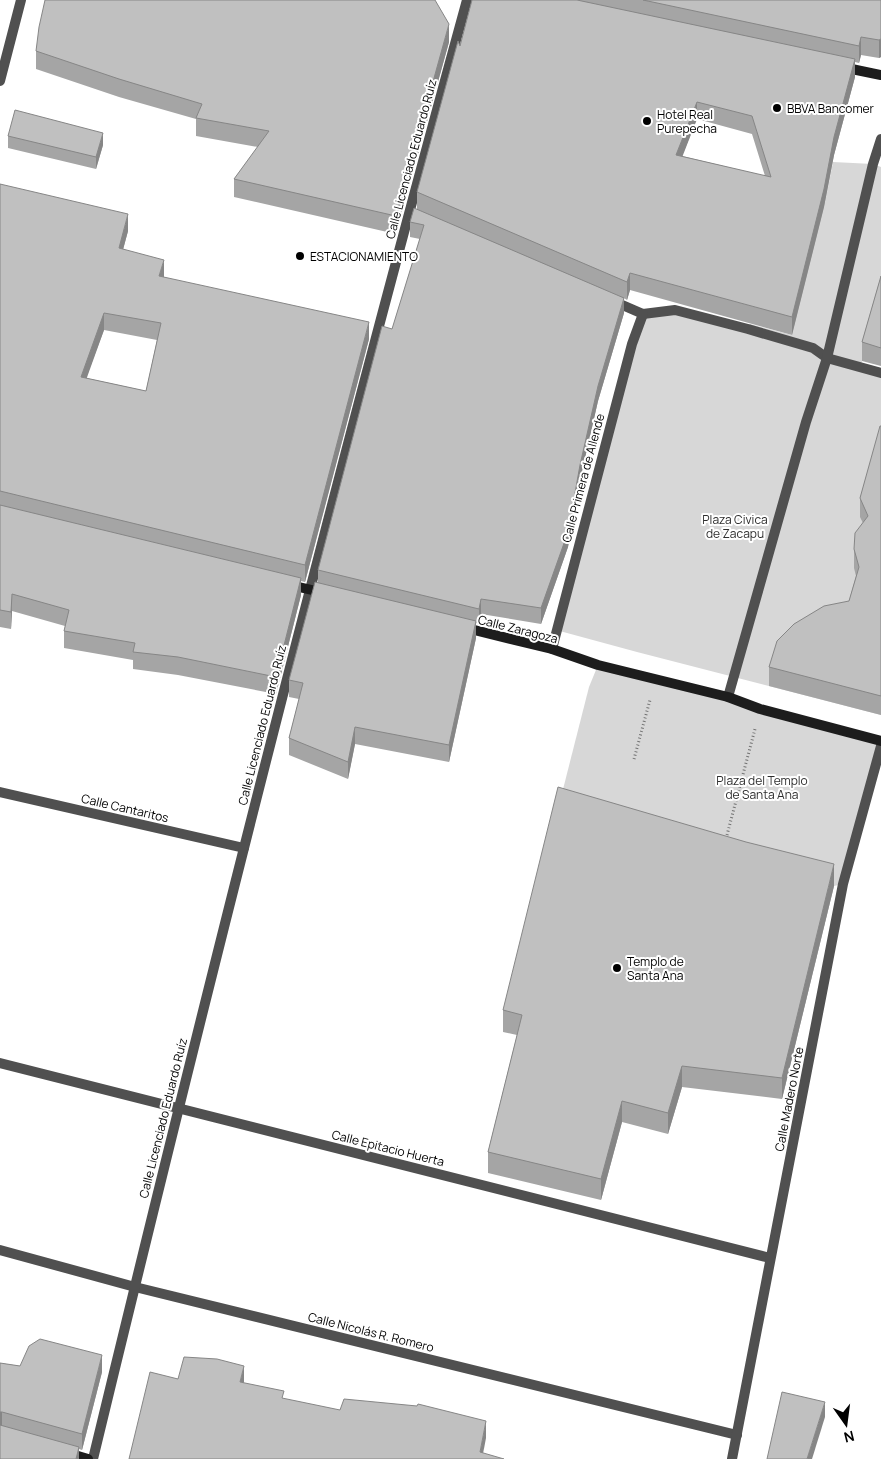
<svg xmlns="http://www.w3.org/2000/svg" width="881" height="1459" font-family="Manrope,sans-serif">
	<rect width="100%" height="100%" fill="#fff"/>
	<g fill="#d7d7d7">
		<path d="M 833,162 L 873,164 L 881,167 L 881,295 L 861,365 L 881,370 L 881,715 L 637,652 L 556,630 L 643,314 L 675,310 L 748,329 L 750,324 L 792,335 L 824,207 Z"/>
		<path d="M 598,665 L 881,741 L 843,884 L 834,886 L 558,809 L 589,687 Z"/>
	</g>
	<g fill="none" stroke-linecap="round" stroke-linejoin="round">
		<g stroke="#727272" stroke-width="3" stroke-dasharray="1 2.5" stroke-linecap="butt">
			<path d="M 634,759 L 650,700"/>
			<path d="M 727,835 L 755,729"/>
		</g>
		<g stroke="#505050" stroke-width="10">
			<path d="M 0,81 L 21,0"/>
			<path d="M 613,301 L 643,314 L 675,310 L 748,329 L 813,348 L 827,358 L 881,373"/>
			<path d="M 552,649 L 632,344 L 643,314"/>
			<path d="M 728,697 L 806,422 L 827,358 L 873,164 L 881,139"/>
			<path d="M 0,792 L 244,848"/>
			<path d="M 0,1063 L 770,1258"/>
			<path d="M 0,1250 L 135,1287 L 737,1435"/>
			<path d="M 93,1459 C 211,971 334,484 467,0"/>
			<path d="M 732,1459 L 843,884 L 881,746"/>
		</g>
		<g stroke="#1d1d1d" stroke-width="10">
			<path d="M 842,67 L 881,75"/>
			<path d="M 290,585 L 325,593"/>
			<path d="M 462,627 L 552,649 L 598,665 L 728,697 L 760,709 L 881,741"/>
			<path d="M 68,1453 L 88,1459"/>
		</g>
	</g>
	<g fill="#a5a5a5" fill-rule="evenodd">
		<path d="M 472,0 L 881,0 L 881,57 L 879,58 L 861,55 L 859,63 L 855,62 L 855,77 L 834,155 L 824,207 L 792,335 L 630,290 L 627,300 L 624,298 L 624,313 L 598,401 L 580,480 L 568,547 L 541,624 L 481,614 L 479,624 L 476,623 L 476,638 L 449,762 L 355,744 L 348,779 L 289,755 L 289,738 L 299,699 L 289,697 L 289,680 L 318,582 L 318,570 L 420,239 L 410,237 L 410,222 L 417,209 L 417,192 L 460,46 ZM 697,119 L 752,134 L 765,176 L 682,156 Z"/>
		<path d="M 449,42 L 403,208 L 402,211 L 396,234 L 234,197 L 234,179 L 258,147 L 196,136 L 196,119 L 119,97 L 36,69 L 36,51 Z"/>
		<path d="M 8,136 L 103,145 L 96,169 L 8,148 Z"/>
		<path d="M 0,184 L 128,231 L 123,249 L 164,277 L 369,339 L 305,582 L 301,581 L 301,595 L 276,694 L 178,675 L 133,669 L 133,660 L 64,648 L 64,631 L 65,626 L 12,611 L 11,629 L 0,627 ZM 104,330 L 157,340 L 146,391 L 86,378 Z"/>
		<path d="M 881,276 L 881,366 L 862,361 L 862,342 Z"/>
		<path d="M 881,426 L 881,715 L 769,686 L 769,667 L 849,601 L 856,576 L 854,568 L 854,549 L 863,523 L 860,517 L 860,498 Z"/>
		<path d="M 834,886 L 782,1099 L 682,1087 L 668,1134 L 622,1122 L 601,1200 L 488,1173 L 488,1152 L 517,1035 L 503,1032 L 503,1010 Z"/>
		<path d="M 0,1363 L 20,1366 L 102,1372 L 82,1450 L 79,1449 L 79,1459 L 0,1459 Z"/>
	</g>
	<g fill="#868686">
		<path d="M 449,24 L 449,42 L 403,208 L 402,211 L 396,234 L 396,216 L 402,193 Z"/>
		<path d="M 861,37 L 861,55 L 859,63 L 859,46 Z"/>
		<path d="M 881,39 L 881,57 L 879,58 L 879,40 Z"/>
		<path d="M 855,59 L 855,77 L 834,155 L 824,207 L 792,335 L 792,317 L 834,137 Z"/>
		<path d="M 697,102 L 697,119 L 676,173 L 676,155 Z"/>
		<path d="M 103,133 L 103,145 L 96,169 L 96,157 Z"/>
		<path d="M 128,214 L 128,231 L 119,265 L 119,248 Z"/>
		<path d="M 164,260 L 164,278 L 159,276 Z"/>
		<path d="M 630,273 L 630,290 L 627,300 L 627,282 Z"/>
		<path d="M 624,298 L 624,313 L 598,401 L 580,480 L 568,547 L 541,624 L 541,608 L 580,465 L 598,386 Z"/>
		<path d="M 104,313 L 104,330 L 81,394 L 81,377 Z"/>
		<path d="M 369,322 L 369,339 L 305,582 L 305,565 Z"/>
		<path d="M 301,578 L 301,595 L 276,694 L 276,677 Z"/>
		<path d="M 12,594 L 12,611 L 11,629 L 11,612 Z"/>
		<path d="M 481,599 L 481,614 L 479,624 L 479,609 Z"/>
		<path d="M 476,621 L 476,638 L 449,762 L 449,745 Z"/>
		<path d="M 355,727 L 355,744 L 348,779 L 348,762 Z"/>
		<path d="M 834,864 L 834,886 L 782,1099 L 782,1078 Z"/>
		<path d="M 682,1066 L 682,1087 L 668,1134 L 668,1113 Z"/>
		<path d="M 622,1101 L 622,1122 L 601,1200 L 601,1179 Z"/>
		<path d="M 102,1355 L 102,1372 L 82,1450 L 82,1434 Z"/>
		<path d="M 244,1366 L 244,1383 L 240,1382 Z"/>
		<path d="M 825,1402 L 825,1417 L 812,1459 L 807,1459 Z"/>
		<path d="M 0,1412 L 2,1412 L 2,1428 L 0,1429 Z"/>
		<path d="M 486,1421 L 486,1438 L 482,1459 L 480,1452 Z"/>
		<path d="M 79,1447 L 79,1459 L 76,1459 Z"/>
	</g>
	<g fill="#c0c0c0" stroke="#868686" fill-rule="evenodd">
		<path d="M 45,0 L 435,0 L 449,24 L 403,190 L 402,193 L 396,216 L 234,179 L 269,131 L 196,118 L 202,104 L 119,79 L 36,51 L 39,27 Z"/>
		<path d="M 472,0 L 577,0 L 855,59 L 834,137 L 824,189 L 792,317 L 630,273 L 627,282 L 417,192 L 458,41 L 460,46 ZM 697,102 L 752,116 L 771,177 L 676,155 Z"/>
		<path d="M 643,0 L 881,0 L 881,39 L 879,40 L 861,37 L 859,46 Z"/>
		<path d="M 15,110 L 103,133 L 96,157 L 8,136 Z"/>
		<path d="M 0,184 L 128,214 L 119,248 L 164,260 L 159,276 L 369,322 L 305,565 L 0,491 ZM 104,313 L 161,323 L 146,391 L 81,377 Z"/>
		<path d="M 414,208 L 624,298 L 598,386 L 580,465 L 568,532 L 541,608 L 481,599 L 479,609 L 318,570 L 382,326 L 392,329 L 424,225 L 410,222 Z"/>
		<path d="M 881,276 L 881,348 L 862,342 Z"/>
		<path d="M 880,426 L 881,426 L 881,696 L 769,667 L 777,641 L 794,624 L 824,606 L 849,601 L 859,567 L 854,549 L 855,533 L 868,516 L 860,498 Z"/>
		<path d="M 0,505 L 301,578 L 276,677 L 178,657 L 133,652 L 135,643 L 64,631 L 69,610 L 12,594 L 11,612 L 0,610 Z"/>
		<path d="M 315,582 L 476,621 L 449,745 L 355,727 L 348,762 L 289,738 L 303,683 L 289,680 Z"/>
		<path d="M 558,787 L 746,842 L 834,864 L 782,1078 L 682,1066 L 668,1113 L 622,1101 L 601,1179 L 488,1152 L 522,1015 L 503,1010 Z"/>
		<path d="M 40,1339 L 102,1355 L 82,1434 L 2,1412 L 0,1412 L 0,1363 L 20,1366 L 29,1346 Z"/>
		<path d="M 184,1357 L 217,1359 L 244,1366 L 240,1382 L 284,1391 L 282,1398 L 340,1410 L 344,1399 L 417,1406 L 418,1404 L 486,1421 L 480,1452 L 504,1459 L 129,1459 L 150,1372 L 178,1379 Z"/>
		<path d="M 782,1392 L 825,1402 L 807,1459 L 767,1459 Z"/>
		<path d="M 0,1425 L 79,1447 L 76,1459 L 0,1459 Z"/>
	</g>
	<g fill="#000" stroke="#fff" stroke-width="2">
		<circle cx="777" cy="108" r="5"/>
		<circle cx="647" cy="121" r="5"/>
		<circle cx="300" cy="256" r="5"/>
		<circle cx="617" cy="968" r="5"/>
	</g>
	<g text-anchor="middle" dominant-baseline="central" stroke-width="4" stroke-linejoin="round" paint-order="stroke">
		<g font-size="12" fill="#000" stroke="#fff" text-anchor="start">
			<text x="787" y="108">BBVA Bancomer</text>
			<text x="657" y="114">Hotel Real<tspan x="657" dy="14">Purepecha</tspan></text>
			<text x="310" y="256">ESTACIONAMIENTO</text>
			<text x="627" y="961">Templo de<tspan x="627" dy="14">Santa Ana</tspan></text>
		</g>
		<g font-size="12" fill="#000" stroke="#fff">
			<text transform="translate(411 159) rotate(-75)">Calle Licenciado Eduardo Ruíz</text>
			<text transform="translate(583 478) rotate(-75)">Calle Primera de Allende</text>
			<text transform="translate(518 629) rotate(14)">Calle Zaragoza</text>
			<text transform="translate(262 725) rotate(-76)">Calle Licenciado Eduardo Ruíz</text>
			<text transform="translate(125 808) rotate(13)">Calle Cantaritos</text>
			<text transform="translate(789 1099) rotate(-79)">Calle Madero Norte</text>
			<text transform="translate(163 1118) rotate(-76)">Calle Licenciado Eduardo Ruíz</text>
			<text transform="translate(388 1148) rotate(14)">Calle Epitacio Huerta</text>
			<text transform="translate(371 1332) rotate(14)">Calle Nicolás R. Romero</text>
		</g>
		<g font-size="12" fill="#2e2e2e" stroke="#fff">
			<text x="735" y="519">Plaza Civica<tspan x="735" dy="14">de Zacapu</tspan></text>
			<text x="762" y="780">Plaza del Templo<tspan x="762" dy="14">de Santa Ana</tspan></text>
		</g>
	</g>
	<g transform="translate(846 1424) rotate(166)" stroke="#ffffff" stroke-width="4" paint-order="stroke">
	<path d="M0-4L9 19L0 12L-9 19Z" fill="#000000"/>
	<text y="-8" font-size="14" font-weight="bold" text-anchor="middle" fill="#000000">N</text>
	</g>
</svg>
